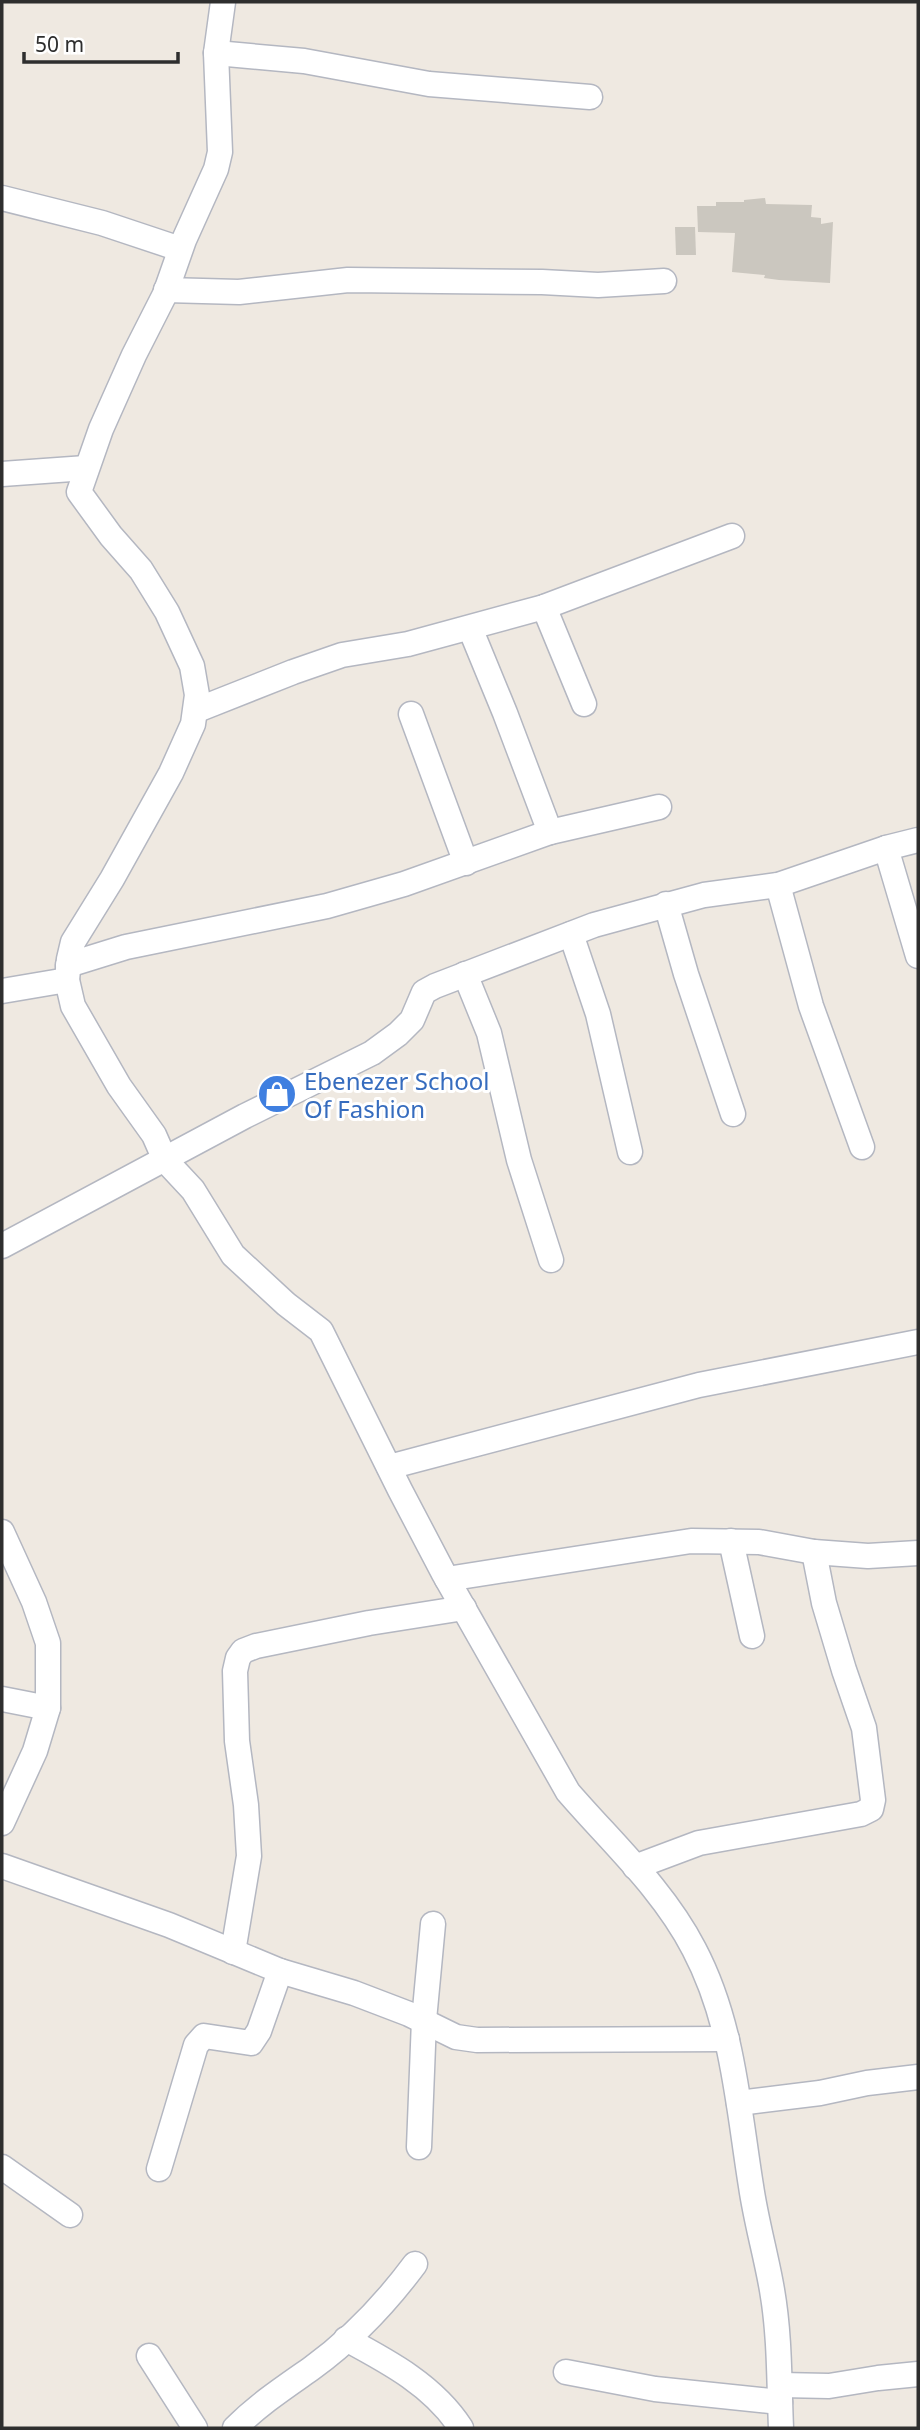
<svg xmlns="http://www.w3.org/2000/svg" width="920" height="2430" font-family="'Noto Sans',sans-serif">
	<rect width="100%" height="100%" fill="#efe9e1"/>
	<g fill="#cbc7bf">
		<path d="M 765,198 L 766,204 L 812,205 L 811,217 L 821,218 L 821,224 L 833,222 L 830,283 L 779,280 L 764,278 L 765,275 L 732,272 L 735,233 L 698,232 L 697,206 L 716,206 L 716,202 L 744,202 L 744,200 Z"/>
		<path d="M 675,227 L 695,227 L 696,255 L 676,255 Z"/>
	</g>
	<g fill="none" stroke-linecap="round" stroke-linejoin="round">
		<defs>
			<g id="minor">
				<path d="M 223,2 L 216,53 L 220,152 L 216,169 L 184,240 L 165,294 L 134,355 L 101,429 L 79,492 L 111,536 L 141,570 L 167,612 L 192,666 L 197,695 L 193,724 L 171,773 L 112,879 L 73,942 L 69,959 L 67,980 L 73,1006 L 119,1086 L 154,1135 L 165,1160 L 193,1190 L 233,1255 L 286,1304 L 321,1331 L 400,1490 L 443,1572 L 568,1792 C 612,1843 663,1889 694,1949 C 733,2023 738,2105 751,2186 C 756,2221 766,2255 772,2290 C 780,2336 779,2382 781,2428"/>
				<path d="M 216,53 L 304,61 L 429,84 L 590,97"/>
				<path d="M 2,198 L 102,223 L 180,249"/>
				<path d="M 166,290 L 239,292 L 348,280 L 542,282 L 598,285 L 664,281"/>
				<path d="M 2,474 L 86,468"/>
				<path d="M 544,607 L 584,704"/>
				<path d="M 470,628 L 505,713 L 550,832"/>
				<path d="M 197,710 L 293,672 L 342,655 L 408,644 L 544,607 L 732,536"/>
				<path d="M 411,714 L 466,863"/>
				<path d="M 886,848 L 918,956"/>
				<path d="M 778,885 L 811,1006 L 862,1147"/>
				<path d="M 666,904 L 686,974 L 733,1114"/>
				<path d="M 571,934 L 598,1014 L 630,1152"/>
				<path d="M 68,965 L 126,947 L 327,906 L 404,884 L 550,832 L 659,807"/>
				<path d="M 465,974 L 489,1033 L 519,1160 L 551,1260"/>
				<path d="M 2,991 L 67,980"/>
				<path d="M 2,1246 L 245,1116 L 372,1053 L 398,1034 L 412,1020 L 424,992 L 435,986 L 594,925 L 704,895 L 778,885 L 886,848 L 918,840"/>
				<path d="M 389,1467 L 699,1385 L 918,1342"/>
				<path d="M 2,1532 L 34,1602 L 48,1643 L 48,1708 L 35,1751 L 2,1823"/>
				<path d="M 731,1541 L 752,1636"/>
				<path d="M 447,1579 L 691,1541 L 759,1542 L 814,1552 L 868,1556 L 918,1553"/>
				<path d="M 2,1699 L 48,1708"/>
				<path d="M 2,1866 L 169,1925 L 280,1971 L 354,1993 L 409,2014 L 456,2037 L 477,2040 L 727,2039"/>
				<path d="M 635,1867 L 699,1843 L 861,1814 L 871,1809 L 873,1800 L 864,1728 L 844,1670 L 824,1603 L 814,1552"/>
				<path d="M 233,1952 L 249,1856 L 246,1805 L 237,1741 L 235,1671 L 238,1658 L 243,1651 L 256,1646 L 369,1623 L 464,1608"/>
				<path d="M 739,2103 L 820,2093 L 867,2083 L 918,2077"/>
				<path d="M 419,2147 L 424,2020 L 433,1924"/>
				<path d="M 2,2167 L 70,2215"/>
				<path d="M 159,2169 L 196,2045 L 204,2036 L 251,2043 L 259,2031 L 280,1971"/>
				<path d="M 346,2339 C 389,2362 434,2386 461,2428"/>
				<path d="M 149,2356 L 195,2428"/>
				<path d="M 566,2372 L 655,2389 L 780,2402"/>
				<path d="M 781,2385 L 829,2386 L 878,2378 L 918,2374"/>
				<path d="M 235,2428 C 259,2404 285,2387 312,2368 C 352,2339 386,2303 415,2264"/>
			</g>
		</defs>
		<use href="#minor" stroke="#b4b7c1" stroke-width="27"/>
		<use href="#minor" stroke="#fff" stroke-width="24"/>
	</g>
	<defs>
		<symbol id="shop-disc" viewBox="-11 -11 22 22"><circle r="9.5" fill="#3f7fe0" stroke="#fff"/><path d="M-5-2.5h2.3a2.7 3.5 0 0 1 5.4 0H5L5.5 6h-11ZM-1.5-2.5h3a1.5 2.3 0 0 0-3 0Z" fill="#fff"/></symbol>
	</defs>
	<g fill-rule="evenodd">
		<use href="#shop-disc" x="255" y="1072" width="44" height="44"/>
	</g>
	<g text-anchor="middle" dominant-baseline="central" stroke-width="6" stroke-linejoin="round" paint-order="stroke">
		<g font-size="24" fill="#366cbe" stroke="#fff" text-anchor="start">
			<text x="304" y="1080">Ebenezer School<tspan x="304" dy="28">Of Fashion</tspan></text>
		</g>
	</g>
	<rect width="920" height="2430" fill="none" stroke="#2e2e2e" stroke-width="7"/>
	<path d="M24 52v10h154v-10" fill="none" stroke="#2e2e2e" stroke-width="3.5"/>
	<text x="35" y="52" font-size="21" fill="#2e2e2e" stroke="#ffffff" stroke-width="5" paint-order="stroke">50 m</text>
</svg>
